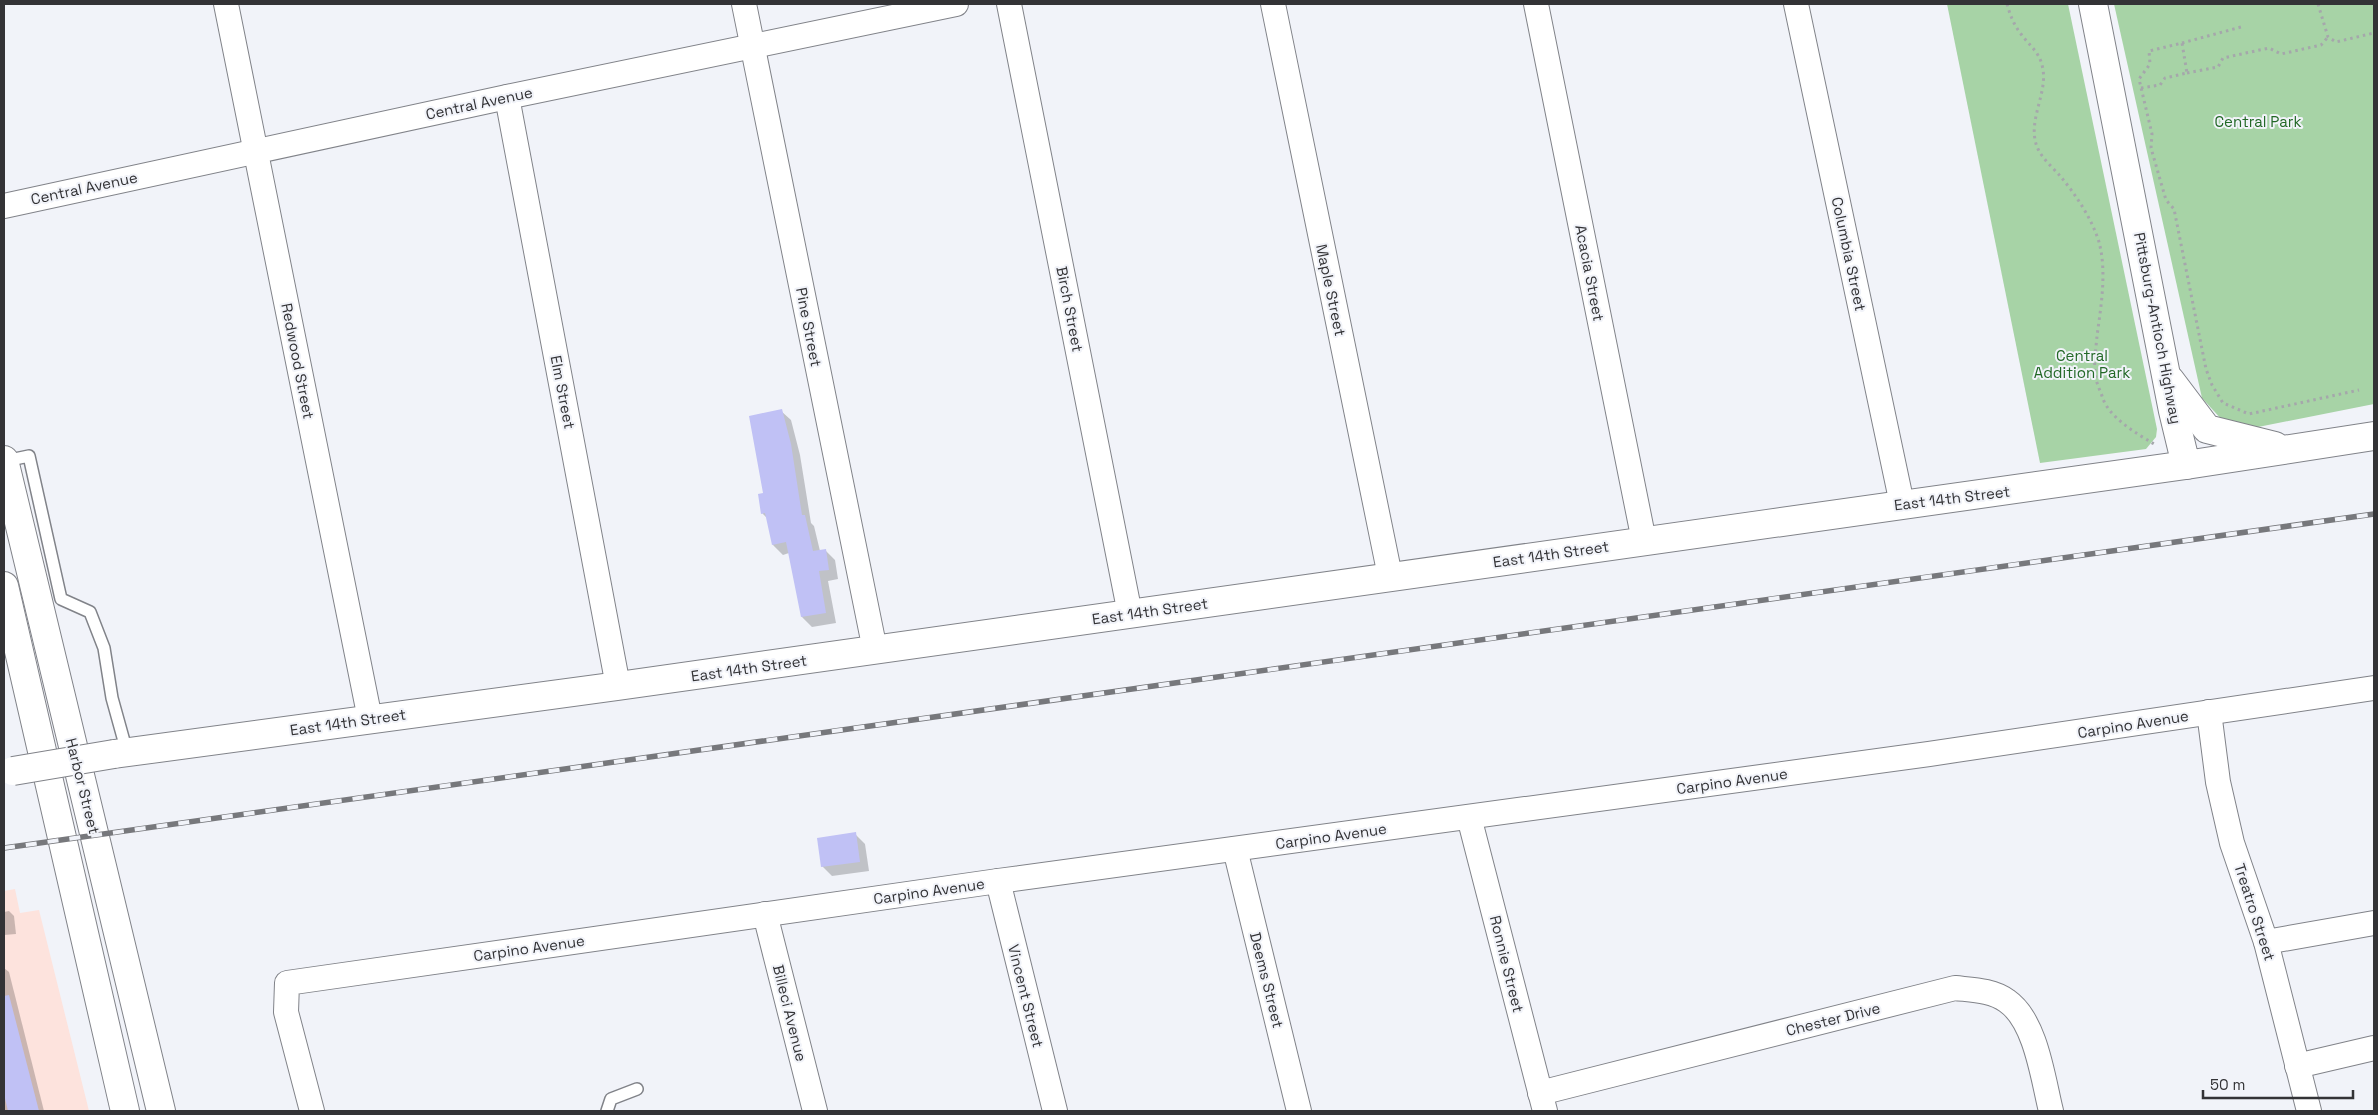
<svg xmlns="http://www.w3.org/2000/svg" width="2378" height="1115" font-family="'Space Grotesk',sans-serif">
	<rect width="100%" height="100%" fill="#f1f3f9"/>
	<path fill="#fde3dd" d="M 15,889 L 20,913 L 39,910 L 89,1111 L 4,1111 L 4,891 Z"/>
	<g fill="#a7d3a6">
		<path d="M 1947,4 L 2068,4 L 2157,429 L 2156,437 L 2146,449 L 2040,463 Z"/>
		<path d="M 2114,4 L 2374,4 L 2374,404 L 2253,428 L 2223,421 L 2202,398 Z"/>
	</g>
	<g fill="#0003">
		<path d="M 781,411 L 791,420 L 800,455 L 811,523 L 814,526 L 820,551 L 825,550 L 835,560 L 838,579 L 828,581 L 836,623 L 812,627 L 802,617 L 789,553 L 783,555 L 773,545 L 767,518 L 762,513 Z"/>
		<path d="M 855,834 L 865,844 L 869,871 L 832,876 L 822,866 Z"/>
		<path d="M 9,911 L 14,916 L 16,934 L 4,935 L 4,912 Z"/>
		<path d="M 4,968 L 9,972 L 44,1111 L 4,1111 Z"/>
	</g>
	<g fill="#c0c1f5">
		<path d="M 782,409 L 791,444 L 802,515 L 805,515 L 813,551 L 826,549 L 829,570 L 819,571 L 826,613 L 801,617 L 786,542 L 772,545 L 765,513 L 761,514 L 758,494 L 763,493 L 749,416 Z"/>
		<path d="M 856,832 L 860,862 L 821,867 L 817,838 Z"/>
		<path d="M 9,995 L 39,1111 L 8,1111 L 4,1094 L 4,996 Z"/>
	</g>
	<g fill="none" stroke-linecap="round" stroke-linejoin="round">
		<defs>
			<g id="service">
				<path d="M 5,461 L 29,456 L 61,599 L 90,612 L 104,648 L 112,698 L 127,752"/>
				<path d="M 607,1111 L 611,1099 L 637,1089"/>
			</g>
			<g id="minor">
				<path d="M 226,4 L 370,719"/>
				<path d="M 744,4 L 875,650"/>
				<path d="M 1009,4 L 1130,614"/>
				<path d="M 1273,4 L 1390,576"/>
				<path d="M 1536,4 L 1644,541"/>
				<path d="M 1796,4 L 1902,504"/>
				<path d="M 507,97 L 618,686"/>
				<path d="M 4,206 L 507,97 L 956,4"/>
				<path d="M 2209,712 L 2218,782 L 2232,843 L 2266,942 L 2309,1111"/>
				<path d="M 1469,817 L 1545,1111"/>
				<path d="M 1235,849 L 1299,1111"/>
				<path d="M 998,881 L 1055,1111"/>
				<path d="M 765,914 L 815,1111"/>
				<path d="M 2266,942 L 2374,923"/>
				<path d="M 2297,1066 L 2374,1048"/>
				<path d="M 1540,1093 L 1955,988 C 1972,990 1992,990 2007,1001 C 2036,1021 2043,1079 2051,1111"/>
				<path d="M 312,1111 L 286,1012 L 287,983 L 998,881 L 1929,754 L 2374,688"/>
			</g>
			<g id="tertiary">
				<path d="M 4,460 L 161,1111"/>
				<path d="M 4,586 L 125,1111"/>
				<path d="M 114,754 L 618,686 L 2186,465"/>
			</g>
			<g id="secondary">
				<path d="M 2093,4 L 2173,411 L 2186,465 L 2374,436"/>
				<path d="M 2170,380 L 2207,429 L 2275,446"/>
			</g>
		</defs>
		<use href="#service" stroke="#818389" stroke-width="14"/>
		<use href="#minor" stroke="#818389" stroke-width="26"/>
		<use href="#tertiary" stroke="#818389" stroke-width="30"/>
		<use href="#secondary" stroke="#818389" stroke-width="30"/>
		<g stroke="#a5a7ab" stroke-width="3" stroke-dasharray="2.5 4" stroke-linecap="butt">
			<path d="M 2007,4 C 2010,15 2014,25 2021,34 C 2029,45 2039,52 2042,65 C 2050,93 2024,123 2039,151 C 2044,160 2054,169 2061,177 C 2076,195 2092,219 2099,242 C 2107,272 2101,306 2097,336 C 2096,349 2093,365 2096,378 C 2097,385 2101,392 2103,399 C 2111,419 2136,433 2154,444"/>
			<path d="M 2318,4 L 2328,37 L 2336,42 L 2374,33"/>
			<path d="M 2182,43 L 2241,27"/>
			<path d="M 2187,73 L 2218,67 L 2223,58 L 2269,48 L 2281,54 L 2321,45 L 2328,37"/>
			<path d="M 2141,88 L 2160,85 L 2165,78 L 2187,73 L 2182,43 L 2149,51 L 2150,64 L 2139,79 L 2152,134 L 2151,148 L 2166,200 L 2174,209 L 2206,369 L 2212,385 L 2223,403 L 2249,414 L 2359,390"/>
		</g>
		<use href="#service" stroke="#fff" stroke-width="11"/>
		<use href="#minor" stroke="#fff" stroke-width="24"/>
		<use href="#tertiary" stroke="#fff" stroke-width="28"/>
		<use href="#secondary" stroke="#fff" stroke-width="28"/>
		<defs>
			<path id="rail" d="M 4,848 L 2374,514"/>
		</defs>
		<use href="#rail" stroke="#77787c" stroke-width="5.5"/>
		<use href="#rail" stroke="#f1f3f9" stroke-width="4" stroke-dasharray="11" stroke-linecap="butt"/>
		<defs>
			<path id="tertiary-bridge" d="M 13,771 L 114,754"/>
		</defs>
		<use href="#tertiary-bridge" stroke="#818389" stroke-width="30" stroke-linecap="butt"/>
		<use href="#tertiary-bridge" stroke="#fff" stroke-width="28"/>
	</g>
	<g text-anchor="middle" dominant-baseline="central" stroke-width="4" stroke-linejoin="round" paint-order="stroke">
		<g font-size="15" fill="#333336" stroke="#f1f3f9">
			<text transform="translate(479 103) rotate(-12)">Central Avenue</text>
			<text transform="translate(84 188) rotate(-12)">Central Avenue</text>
			<text transform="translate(1849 254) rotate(78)">Columbia Street</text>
			<text transform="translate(1590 273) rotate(79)">Acacia Street</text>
			<text transform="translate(1331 290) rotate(78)">Maple Street</text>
			<text transform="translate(1070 309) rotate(79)">Birch Street</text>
			<text transform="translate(809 327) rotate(79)">Pine Street</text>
			<text transform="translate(2158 328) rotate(79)">Pittsburg-Antioch Highway</text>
			<text transform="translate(298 361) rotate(79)">Redwood Street</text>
			<text transform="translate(563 392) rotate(79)">Elm Street</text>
			<text transform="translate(1952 498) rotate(-7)">East 14th Street</text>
			<text transform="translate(1551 554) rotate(-8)">East 14th Street</text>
			<text transform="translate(1150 611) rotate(-8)">East 14th Street</text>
			<text transform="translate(749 668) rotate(-8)">East 14th Street</text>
			<text transform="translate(348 722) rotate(-8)">East 14th Street</text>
			<text transform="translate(2133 724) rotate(-9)">Carpino Avenue</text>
			<text transform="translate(1732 781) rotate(-8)">Carpino Avenue</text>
			<text transform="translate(83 786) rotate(76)">Harbor Street</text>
			<text transform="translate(1331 836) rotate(-8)">Carpino Avenue</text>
			<text transform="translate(929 891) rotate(-8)">Carpino Avenue</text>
			<text transform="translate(2255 912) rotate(72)">Treatro Street</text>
			<text transform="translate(529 948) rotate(-8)">Carpino Avenue</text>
			<text transform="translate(1507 964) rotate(76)">Ronnie Street</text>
			<text transform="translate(1267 980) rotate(76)">Deems Street</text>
			<text transform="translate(1026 996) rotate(76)">Vincent Street</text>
			<text transform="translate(790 1013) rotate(76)">Billeci Avenue</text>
			<text transform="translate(1833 1019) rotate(-14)">Chester Drive</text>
		</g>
		<g font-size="15" fill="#226826" stroke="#f1f3f9">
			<text x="2258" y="121">Central Park</text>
			<text x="2082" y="355">Central<tspan x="2082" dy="17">Addition Park</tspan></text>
		</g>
	</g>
	<rect width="2378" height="1115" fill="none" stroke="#333336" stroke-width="10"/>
	<path d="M2203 1090v8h150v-8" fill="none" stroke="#333336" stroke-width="2.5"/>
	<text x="2210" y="1090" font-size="15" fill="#333336" stroke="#f1f3f9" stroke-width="4" paint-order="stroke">50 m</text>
</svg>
